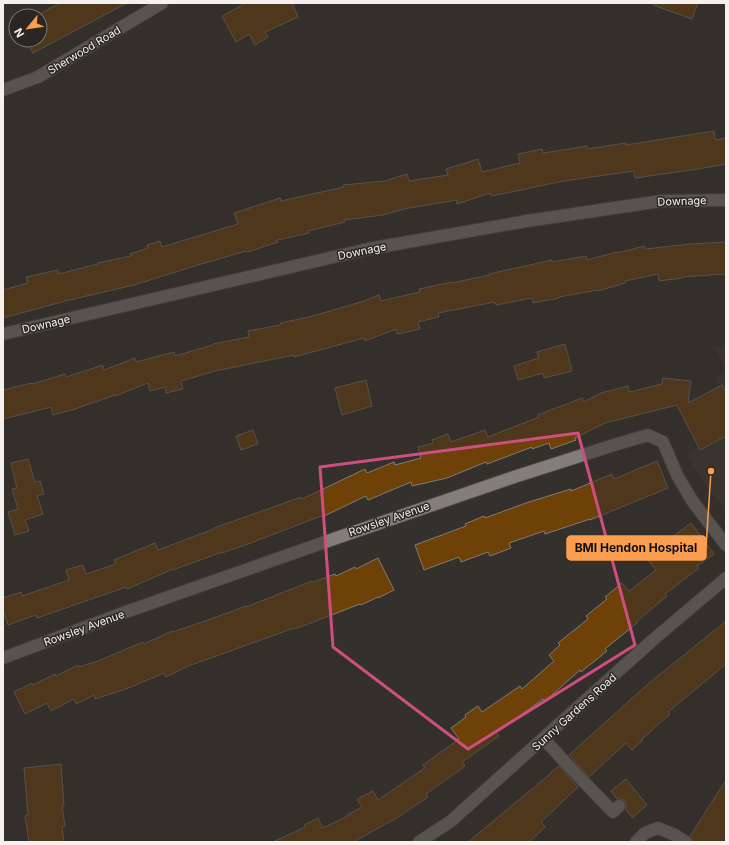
<svg xmlns="http://www.w3.org/2000/svg" width="729" height="845" font-family="Inter,sans-serif">
	<rect width="100%" height="100%" fill="#34302b"/>
	<g fill="#433931">
		<path d="M 726,346 L 726,395 L 715,378 L 726,371 L 715,347 Z"/>
		<path d="M 726,430 L 726,509 L 707,487 L 685,455 Z"/>
	</g>
	<g fill="#6d4107" stroke="#807b76">
		<path d="M 60,3 L 127,3 L 33,53 L 26,40 L 40,40 L 40,16 L 36,16 Z"/>
		<path d="M 246,3 L 292,3 L 298,17 L 265,32 L 268,37 L 255,45 L 249,34 L 236,42 L 222,16 Z"/>
		<path d="M 653,3 L 698,3 L 692,19 L 653,5 Z"/>
		<path d="M 714,131 L 715,140 L 726,138 L 726,164 L 698,169 L 635,178 L 634,171 L 584,178 L 558,182 L 526,189 L 491,196 L 490,193 L 457,204 L 456,200 L 404,209 L 383,215 L 344,220 L 345,222 L 308,231 L 309,233 L 277,240 L 278,242 L 247,252 L 246,251 L 198,265 L 134,285 L 65,301 L 3,318 L 3,290 L 28,283 L 26,277 L 58,270 L 59,274 L 98,264 L 98,263 L 131,256 L 130,254 L 148,248 L 147,245 L 160,241 L 162,247 L 238,224 L 234,213 L 280,198 L 281,201 L 344,187 L 343,185 L 385,181 L 407,174 L 409,181 L 448,175 L 446,169 L 478,159 L 482,172 L 520,163 L 518,154 L 542,149 L 543,153 L 587,146 L 587,149 L 626,143 L 626,145 Z"/>
		<path d="M 726,242 L 726,274 L 682,277 L 682,278 L 659,281 L 658,274 L 625,281 L 625,283 L 598,291 L 598,290 L 559,297 L 559,298 L 533,303 L 532,298 L 496,305 L 495,302 L 438,313 L 439,317 L 418,322 L 420,329 L 397,334 L 396,329 L 365,341 L 364,338 L 294,357 L 294,355 L 215,371 L 181,381 L 183,389 L 166,393 L 165,387 L 150,391 L 148,383 L 115,396 L 115,395 L 75,409 L 53,415 L 51,407 L 3,419 L 3,390 L 31,383 L 32,384 L 65,374 L 66,377 L 103,365 L 104,370 L 135,358 L 136,362 L 174,352 L 175,356 L 213,345 L 213,344 L 249,337 L 248,331 L 281,325 L 280,323 L 309,317 L 361,302 L 379,295 L 381,301 L 420,292 L 419,289 L 452,282 L 452,283 L 490,275 L 489,274 L 552,260 L 552,262 L 586,256 L 587,260 L 617,252 L 617,253 L 645,246 L 645,249 L 690,244 Z"/>
		<path d="M 565,344 L 572,371 L 544,378 L 543,373 L 518,380 L 514,366 L 539,358 L 537,352 Z"/>
		<path d="M 663,378 L 691,381 L 688,403 L 722,385 L 726,393 L 726,436 L 700,450 L 677,405 L 605,423 L 575,438 L 576,440 L 551,449 L 549,443 L 532,449 L 532,447 L 487,464 L 486,462 L 447,478 L 412,486 L 411,482 L 368,500 L 366,496 L 322,517 L 321,516 L 248,544 L 222,553 L 222,552 L 173,570 L 173,569 L 127,589 L 126,587 L 37,618 L 36,615 L 8,625 L 3,610 L 3,598 L 21,592 L 22,596 L 69,580 L 66,570 L 83,565 L 86,574 L 116,564 L 114,560 L 155,543 L 158,550 L 214,529 L 214,528 L 268,509 L 301,497 L 302,499 L 365,469 L 367,473 L 394,462 L 395,465 L 421,458 L 418,447 L 433,443 L 432,440 L 448,434 L 451,442 L 485,430 L 488,437 L 539,417 L 538,415 L 582,398 L 584,402 L 601,393 L 628,386 L 629,392 L 662,384 Z"/>
		<path d="M 366,380 L 372,406 L 342,415 L 335,388 Z"/>
		<path d="M 253,430 L 258,444 L 241,450 L 236,436 Z"/>
		<path d="M 28,459 L 35,482 L 40,481 L 44,494 L 37,496 L 43,514 L 25,520 L 29,531 L 15,535 L 8,512 L 18,509 L 12,489 L 17,488 L 11,463 Z"/>
		<path d="M 657,461 L 668,488 L 590,520 L 590,519 L 545,534 L 544,531 L 509,543 L 511,548 L 490,556 L 488,552 L 461,562 L 459,557 L 424,570 L 415,545 L 466,526 L 465,524 L 484,516 L 485,518 L 526,503 L 571,489 L 571,491 L 612,474 L 614,479 Z"/>
		<path d="M 691,523 L 714,554 L 697,566 L 699,568 L 665,594 L 667,596 L 636,622 L 637,623 L 605,649 L 607,651 L 581,672 L 580,670 L 545,701 L 543,699 L 496,733 L 499,736 L 462,762 L 465,766 L 426,794 L 428,797 L 395,819 L 353,842 L 273,842 L 305,827 L 304,825 L 318,818 L 323,828 L 348,816 L 347,815 L 362,807 L 357,799 L 373,791 L 378,800 L 425,768 L 423,765 L 459,739 L 451,728 L 466,717 L 465,715 L 478,706 L 482,712 L 520,686 L 522,689 L 554,661 L 549,655 L 560,645 L 558,643 L 588,619 L 586,616 L 607,599 L 605,597 L 622,583 L 629,591 L 656,570 L 648,560 L 678,538 L 675,535 Z"/>
		<path d="M 378,558 L 394,590 L 378,598 L 378,597 L 361,605 L 360,604 L 295,629 L 294,628 L 211,658 L 188,666 L 166,677 L 164,673 L 126,689 L 95,699 L 94,695 L 76,704 L 74,699 L 51,711 L 47,703 L 25,714 L 14,692 L 32,683 L 33,685 L 55,674 L 56,676 L 78,665 L 79,667 L 98,661 L 143,642 L 144,644 L 172,631 L 173,632 L 208,620 L 246,606 L 246,607 L 312,581 L 313,582 L 335,574 L 336,576 L 355,567 L 356,569 Z"/>
		<path d="M 726,621 L 726,664 L 668,712 L 670,714 L 642,739 L 643,740 L 632,750 L 626,743 L 589,777 L 569,755 L 648,684 Z"/>
		<path d="M 61,764 L 64,806 L 62,806 L 65,826 L 62,827 L 64,842 L 29,842 L 25,816 L 28,815 L 24,768 Z"/>
		<path d="M 559,766 L 578,787 L 541,822 L 545,827 L 529,842 L 468,842 L 550,774 L 550,773 Z"/>
		<path d="M 626,779 L 647,805 L 632,818 L 626,809 L 626,804 L 625,801 L 621,799 L 617,799 L 611,791 Z"/>
		<path d="M 726,780 L 726,842 L 693,842 L 692,838 L 690,836 Z"/>
	</g>
	<g fill="none" stroke-linecap="round" stroke-linejoin="round">
		<defs>
			<g id="minor">
				<path d="M 3,90 L 38,77 L 162,3"/>
				<path d="M 3,334 L 368,249 L 527,221 L 661,201 L 726,200"/>
				<path d="M 3,658 L 120,614 L 348,534 L 514,477 L 614,445 L 648,435 L 663,442 L 677,475 L 693,502 L 726,545"/>
				<path d="M 544,739 L 564,761 L 613,812 L 619,806"/>
				<path d="M 419,842 L 451,821 L 654,639 L 726,578"/>
				<path d="M 636,842 L 645,833 L 658,828 L 675,835 L 686,842"/>
			</g>
		</defs>
		<use href="#minor" stroke="#504c49" stroke-width="14"/>
		<use href="#minor" stroke="#837e79" stroke-width="12"/>
	</g>
	<path d="M0 0H729V845H0ZM 578,433 L 635,645 L 468,749 L 333,647 L 320,467 Z" fill="#34302b" fill-opacity=".55" fill-rule="evenodd"/>
	<path fill="none" stroke="#ce4e80" stroke-width="3" stroke-linejoin="round" d="M 578,433 L 635,645 L 468,749 L 333,647 L 320,467 Z"/>
	<g text-anchor="middle" dominant-baseline="central" stroke-width="3" stroke-linejoin="round" paint-order="stroke">
		<g font-size="11" fill="#f4f1ef" stroke="#2a2622">
			<text transform="translate(84 50) rotate(-31)">Sherwood Road</text>
			<text transform="translate(682 201) rotate(-2)">Downage</text>
			<text transform="translate(362 251) rotate(-12)">Downage</text>
			<text transform="translate(46 324) rotate(-13)">Downage</text>
			<text transform="translate(389 519) rotate(-19)">Rowsley Avenue</text>
			<text transform="translate(84 628) rotate(-20)">Rowsley Avenue</text>
			<text transform="translate(574 712) rotate(-42)">Sunny Gardens Road</text>
		</g>
	</g>
	<path fill="none" stroke="#fb9e50" stroke-width="1.5" d="M711 471L706 548"/>
	<circle fill="#fb9e50" stroke="#2a2622" stroke-width="1.5" cx="711" cy="471" r="4"/>
	<rect fill="#fb9e50" stroke="#fb9e50" stroke-width="1.5" x="567" y="536" width="139" height="24" rx="4"/>
	<g font-size="12" text-anchor="middle" font-weight="bold" fill="#111">
		<text x="636" y="552">BMI Hendon Hospital</text>
	</g>
	<rect width="729" height="845" fill="none" stroke="#f4f1ef" stroke-width="8"/>
	<g transform="translate(28 28) rotate(241)"><circle r="19" fill="#2a2622" stroke="#7b7774"/>
	<path d="M0-3L7 15L0 10L-7 15Z" fill="#fb9e50"/>
	<text y="-6" font-size="11" font-weight="bold" text-anchor="middle" fill="#f4f1ef">N</text>
	</g>
</svg>
